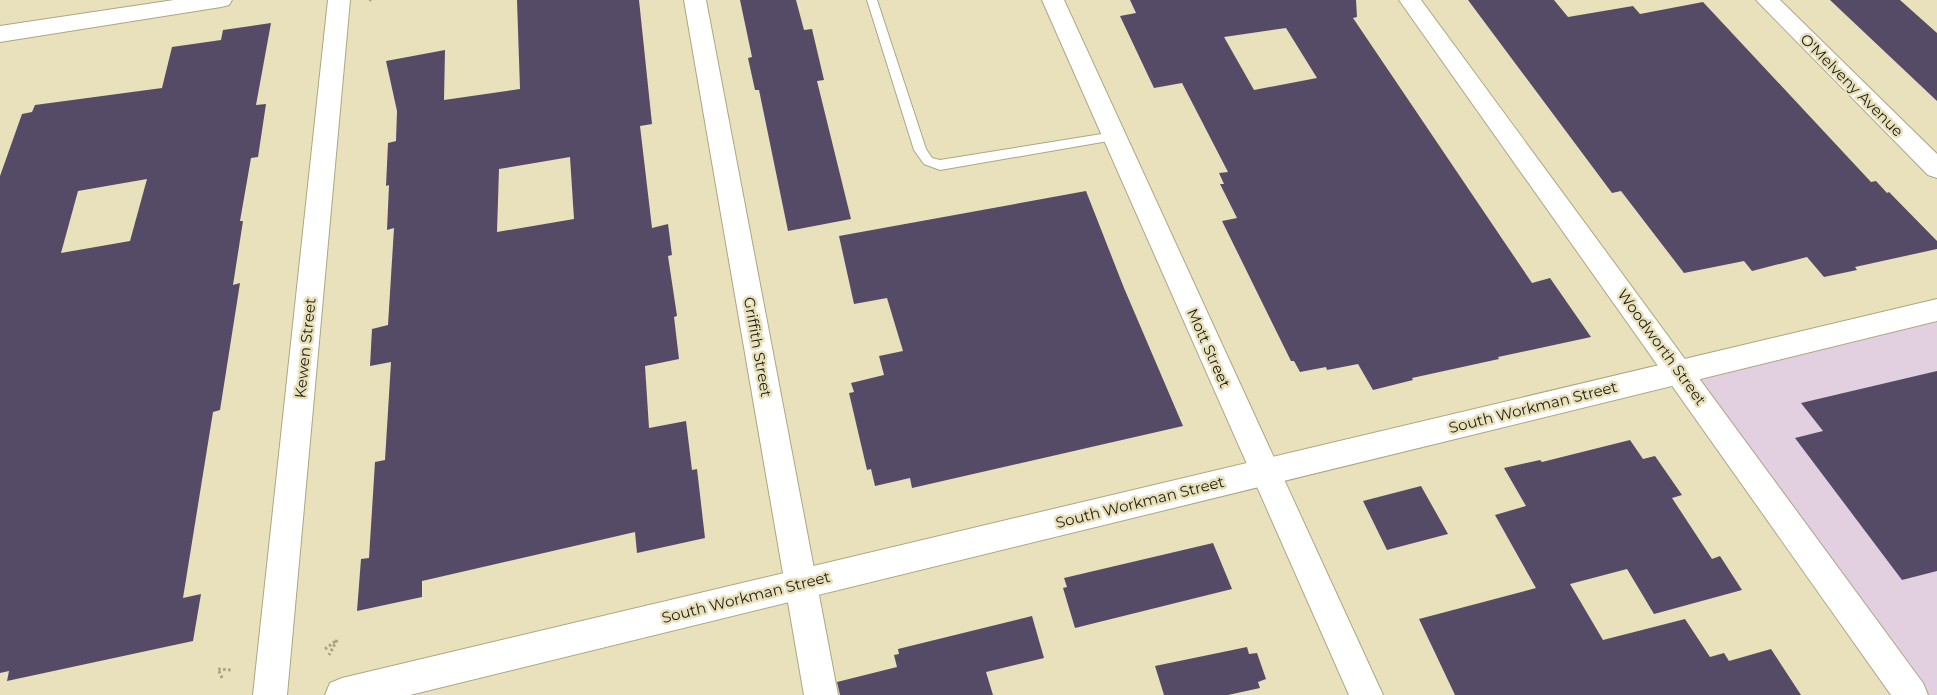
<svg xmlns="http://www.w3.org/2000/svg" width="1937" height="695" font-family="Montserrat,sans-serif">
	<rect width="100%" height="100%" fill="#e8e1bc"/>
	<path fill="#e2cfdf" d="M 1937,311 L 1937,695 L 1924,695 L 1680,372 Z"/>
	<g fill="#564b67" fill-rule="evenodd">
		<path d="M 517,0 L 639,0 L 652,124 L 640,126 L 652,228 L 668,224 L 672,255 L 668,256 L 677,316 L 674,317 L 679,359 L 645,366 L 649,428 L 686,421 L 692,470 L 697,469 L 705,538 L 637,553 L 635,532 L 422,581 L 422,597 L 357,611 L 361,559 L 369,558 L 375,462 L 385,460 L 391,362 L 370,366 L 372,329 L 388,325 L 394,228 L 387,230 L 389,185 L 386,186 L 388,143 L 396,141 L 397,111 L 386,61 L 445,50 L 444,100 L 520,89 ZM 570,157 L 574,219 L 497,232 L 499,169 Z"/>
		<path d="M 740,0 L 796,0 L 804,30 L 812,29 L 824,80 L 817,81 L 851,219 L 788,231 L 759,90 L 755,90 L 748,58 L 752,57 Z"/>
		<path d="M 1130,0 L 1356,0 L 1357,17 L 1353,18 L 1532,283 L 1550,278 L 1591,337 L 1498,357 L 1499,359 L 1412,378 L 1413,380 L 1373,390 L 1358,364 L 1327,370 L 1326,367 L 1300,372 L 1294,361 L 1291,361 L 1222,221 L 1237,218 L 1220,184 L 1224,184 L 1219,173 L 1228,172 L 1182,83 L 1154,88 L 1120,16 L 1136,13 ZM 1286,28 L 1317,78 L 1254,90 L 1224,37 Z"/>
		<path d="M 1468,0 L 1554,0 L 1568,17 L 1633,6 L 1640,14 L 1703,2 L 1871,182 L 1876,181 L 1887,193 L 1889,192 L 1937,241 L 1937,249 L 1855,267 L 1857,270 L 1824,277 L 1807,257 L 1752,271 L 1744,261 L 1684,273 L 1621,191 L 1612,193 Z"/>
		<path d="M 1830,0 L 1900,0 L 1937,33 L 1937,101 Z"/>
		<path d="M 271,23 L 256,105 L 266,104 L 258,157 L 251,158 L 240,221 L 243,221 L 233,285 L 240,283 L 220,410 L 213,412 L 183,598 L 201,594 L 193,641 L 7,681 L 9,671 L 0,673 L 0,176 L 22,114 L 32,112 L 35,105 L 162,88 L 172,47 L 221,40 L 223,30 ZM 147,179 L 130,241 L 61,253 L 78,191 Z"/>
		<path d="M 1086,191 L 1124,288 L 1183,426 L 912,488 L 910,478 L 875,486 L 871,469 L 867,470 L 849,393 L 854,392 L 851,383 L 884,375 L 879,356 L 903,351 L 887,298 L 854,304 L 839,236 Z"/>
		<path d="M 1937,371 L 1937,571 L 1902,580 L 1795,438 L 1823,431 L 1801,403 Z"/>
		<path d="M 1630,440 L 1643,459 L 1655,456 L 1682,495 L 1672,498 L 1712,559 L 1720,556 L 1742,590 L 1654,614 L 1627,569 L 1570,584 L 1603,640 L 1685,619 L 1710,657 L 1724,653 L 1729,661 L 1771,649 L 1801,695 L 1455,695 L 1419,619 L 1536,588 L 1495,515 L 1526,506 L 1504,468 L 1540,460 L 1542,462 Z"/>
		<path d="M 1421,486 L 1448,534 L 1387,550 L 1363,501 Z"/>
		<path d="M 1213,543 L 1232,589 L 1075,628 L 1063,588 L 1067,587 L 1064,578 Z"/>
		<path d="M 1032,616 L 1044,658 L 986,672 L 993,695 L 840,695 L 837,682 L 897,667 L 894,655 L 899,654 L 898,649 Z"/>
		<path d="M 1247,647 L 1249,654 L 1257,653 L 1266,679 L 1258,682 L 1260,688 L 1228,695 L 1164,695 L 1155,666 Z"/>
	</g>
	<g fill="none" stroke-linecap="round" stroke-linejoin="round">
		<defs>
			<path id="lane" d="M 867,0 L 877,0 L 926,149 L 932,158 L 940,160 L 1114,132 L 1120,136 L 1114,140 L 940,170 L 924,164 L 914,150 Z"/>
			<g id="street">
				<path d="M 174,0 L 232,0 L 229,5 L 221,7 L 0,42 L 0,26 Z"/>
				<path d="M 328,0 L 350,0 L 287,695 L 253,695 Z"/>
				<path d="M 684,0 L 706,0 L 838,695 L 804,695 Z"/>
				<path d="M 1042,0 L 1064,0 L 1383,695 L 1349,695 Z"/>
				<path d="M 1399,0 L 1421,0 L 1923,683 L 1928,695 L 1891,695 Z"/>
				<path d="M 1756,0 L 1780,0 L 1937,154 L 1937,178 L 1928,175 Z"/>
			</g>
			<path id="secondary" d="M 1937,299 L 1937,321 L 410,695 L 325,695 L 330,683 L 342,678 Z"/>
		</defs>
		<use href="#lane" stroke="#ada683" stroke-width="2"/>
		<use href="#street" stroke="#ada683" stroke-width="2"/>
		<use href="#secondary" stroke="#ada683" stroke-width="2"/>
		<path stroke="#a8a285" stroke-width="2.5" stroke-dasharray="2.5 2.5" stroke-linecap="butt" d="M 369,0 L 374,0"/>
		<g stroke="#a8a285" stroke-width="3" stroke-dasharray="2.5 2.5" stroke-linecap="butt">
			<path d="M 325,649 L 337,640 L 329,655"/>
			<path d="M 222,678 L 218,669 L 231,670"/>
		</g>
		<use href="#lane" fill="#fff" fill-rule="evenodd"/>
		<use href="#street" fill="#fff" fill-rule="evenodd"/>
		<use href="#secondary" fill="#fff" fill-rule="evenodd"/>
	</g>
	<g text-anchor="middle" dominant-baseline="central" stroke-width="5" stroke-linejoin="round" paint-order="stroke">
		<g font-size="15" fill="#211e11" stroke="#e8e1bc">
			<text transform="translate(1852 85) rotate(45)">O'Melveny Avenue</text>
			<text transform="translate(758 347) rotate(80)">Griffith Street</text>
			<text transform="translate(1662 347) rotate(54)">Woodworth Street</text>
			<text transform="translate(305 348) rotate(-84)">Kewen Street</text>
			<text transform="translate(1209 348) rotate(66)">Mott Street</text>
			<text transform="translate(1533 407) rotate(-14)">South Workman Street</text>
			<text transform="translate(1140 502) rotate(-14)">South Workman Street</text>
			<text transform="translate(746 597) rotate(-14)">South Workman Street</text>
		</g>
	</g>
</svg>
